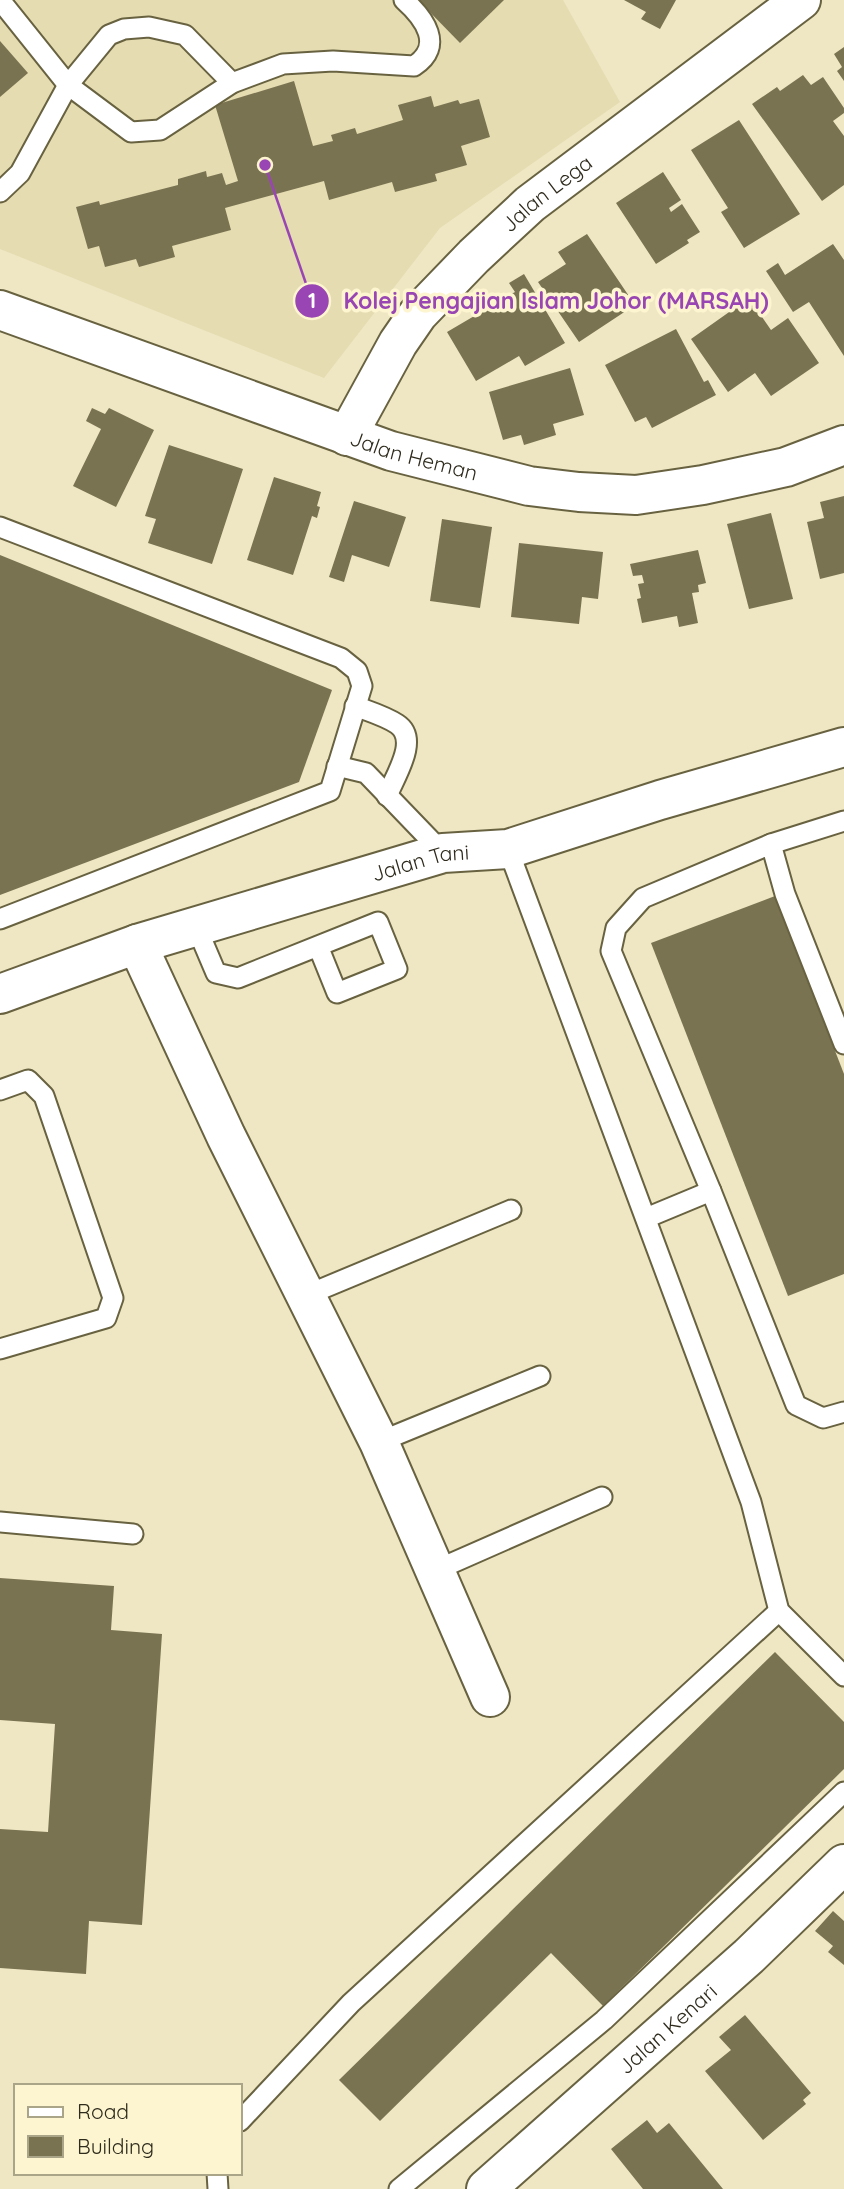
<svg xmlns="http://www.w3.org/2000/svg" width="844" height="2189" font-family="Quicksand,sans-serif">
	<rect width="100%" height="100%" fill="#efe7c3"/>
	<path fill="#e5dcb1" d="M 0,0 L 563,0 L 620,102 L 440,228 L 324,378 L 0,249 Z"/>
	<g fill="#7a7352">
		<path d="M 418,0 L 504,0 L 460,43 Z"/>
		<path d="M 624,0 L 676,0 L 660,29 L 641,19 L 646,12 Z"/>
		<path d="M 0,41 L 28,73 L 0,97 Z"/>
		<path d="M 844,47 L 844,81 L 837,71 L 842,67 L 834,54 Z"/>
		<path d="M 803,75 L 811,85 L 823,77 L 844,108 L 844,113 L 833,121 L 844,136 L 844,185 L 822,201 L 752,104 L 777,87 L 780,91 Z"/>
		<path d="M 294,81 L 313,146 L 333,141 L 331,135 L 355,128 L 357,134 L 403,120 L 398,105 L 431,96 L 434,107 L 458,100 L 460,104 L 479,99 L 490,137 L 461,146 L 467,165 L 435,174 L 437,181 L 395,192 L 392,182 L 329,200 L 324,181 L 225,208 L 231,230 L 172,246 L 175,257 L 139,267 L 136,259 L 105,267 L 99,246 L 88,249 L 76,207 L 99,201 L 100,205 L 178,185 L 178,179 L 206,171 L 207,177 L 222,173 L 226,185 L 238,181 L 215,105 Z"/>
		<path d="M 739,120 L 800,214 L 744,248 L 721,212 L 728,208 L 691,150 Z"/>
		<path d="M 663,172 L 681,200 L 669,208 L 671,212 L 682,204 L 700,232 L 687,240 L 689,243 L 656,264 L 616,203 Z"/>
		<path d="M 587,234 L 635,305 L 579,342 L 538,282 L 566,264 L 558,252 Z"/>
		<path d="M 833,244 L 844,260 L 844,356 L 809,302 L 793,312 L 766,271 L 778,263 L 785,275 Z"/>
		<path d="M 524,274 L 565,343 L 525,366 L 519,356 L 476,381 L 447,332 L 515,292 L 509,283 Z"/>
		<path d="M 749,298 L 771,330 L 788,318 L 819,363 L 771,396 L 755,373 L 728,392 L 691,339 Z"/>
		<path d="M 676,329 L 704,382 L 708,380 L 716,395 L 652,428 L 646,417 L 635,422 L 605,365 Z"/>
		<path d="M 570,368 L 584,415 L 553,424 L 556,435 L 524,445 L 521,435 L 503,440 L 489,392 Z"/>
		<path d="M 92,408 L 105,414 L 109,408 L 154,430 L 116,507 L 73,486 L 101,429 L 86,421 Z"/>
		<path d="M 169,445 L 243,469 L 212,564 L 148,543 L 156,519 L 145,516 Z"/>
		<path d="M 274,477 L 321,492 L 317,506 L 320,507 L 317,518 L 312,516 L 293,575 L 247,560 Z"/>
		<path d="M 844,496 L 844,573 L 820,579 L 807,522 L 824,518 L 820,502 Z"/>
		<path d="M 354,501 L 406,517 L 389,567 L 352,555 L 344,582 L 329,577 Z"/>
		<path d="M 771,513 L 793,599 L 749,609 L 727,524 Z"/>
		<path d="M 442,519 L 492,527 L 480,608 L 430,601 Z"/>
		<path d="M 519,543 L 603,552 L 598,599 L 582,597 L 579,624 L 511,617 Z"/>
		<path d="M 698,550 L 706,583 L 698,585 L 699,592 L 692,593 L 698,623 L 679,627 L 677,616 L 642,623 L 637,599 L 641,598 L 638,584 L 644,583 L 642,575 L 633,576 L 630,564 Z"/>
		<path d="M 0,555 L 332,690 L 299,782 L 0,895 Z"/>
		<path d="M 775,896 L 844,1074 L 844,1274 L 788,1296 L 651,943 Z"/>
		<path d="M 0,1578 L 114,1586 L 111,1630 L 162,1634 L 142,1925 L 89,1921 L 86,1974 L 0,1968 L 0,1829 L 48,1832 L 55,1724 L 0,1720 Z"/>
		<path d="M 775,1652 L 844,1722 L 844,1769 L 603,2006 L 551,1953 L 380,2121 L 339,2080 Z"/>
		<path d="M 833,1911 L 844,1921 L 844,1965 L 828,1952 L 833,1946 L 815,1931 Z"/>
		<path d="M 745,2015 L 811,2093 L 803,2100 L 806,2104 L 763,2140 L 705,2071 L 731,2050 L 719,2037 Z"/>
		<path d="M 647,2120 L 657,2133 L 669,2123 L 723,2189 L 643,2189 L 611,2149 Z"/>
	</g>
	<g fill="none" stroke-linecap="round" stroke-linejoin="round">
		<defs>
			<g id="lane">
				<path d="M 0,0 L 68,85 L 131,132 L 160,130 L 232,83 L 283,64 L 333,61 L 414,66 C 445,46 424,18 404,0"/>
				<path d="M 0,192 L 20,173 L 68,85 L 109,35 L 124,29 L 149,27 L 185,35 L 232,83"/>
				<path d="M 0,527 L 341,658 L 357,671 L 362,686 L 330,791 L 0,919"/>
				<path d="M 355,706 C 368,711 385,716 397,724 C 420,739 395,776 387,796"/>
				<path d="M 337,766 L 366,773 L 443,853"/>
				<path d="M 771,844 L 844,821"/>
				<path d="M 508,849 L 751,1502 L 779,1611 L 844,1676"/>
				<path d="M 196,926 L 216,973 L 238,978 L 378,922 L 397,969 L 337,993 L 318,946"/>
				<path d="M 844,1044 L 785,894 L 771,844 L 643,898 L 616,928 L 611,951 L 711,1191 L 796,1405 L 823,1418 L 844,1412"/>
				<path d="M 0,1090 L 28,1080 L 44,1096 L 113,1298 L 106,1318 L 0,1349"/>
				<path d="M 646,1218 L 711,1191"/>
				<path d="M 307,1295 L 511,1210"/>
				<path d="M 379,1442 L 540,1376"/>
				<path d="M 0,1522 L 133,1534"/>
				<path d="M 434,1571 L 602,1497"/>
				<path d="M 240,2121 L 351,2003 L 779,1611"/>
				<path d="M 217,2173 L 218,2189"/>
				<path d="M 399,2189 L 604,2020 L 844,1792"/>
			</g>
			<g id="street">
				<path id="s1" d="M 0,310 L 391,451 L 529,486 L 579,492 L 636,495 L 703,485 L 786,467 L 844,445"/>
				<path id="s2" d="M 347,436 L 398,343 L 418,314 L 474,256 L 530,204 L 801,0"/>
				<path d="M 137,944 L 226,1136 L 379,1442 L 490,1697"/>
				<path id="s3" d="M 0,994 L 137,944 L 443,853 L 508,849 L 660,800 L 844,747"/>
				<path id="s4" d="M 486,2189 L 749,1956 L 844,1864"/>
			</g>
		</defs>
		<use href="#lane" stroke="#686241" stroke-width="23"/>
		<use href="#street" stroke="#686241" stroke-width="42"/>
		<use href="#lane" stroke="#fff" stroke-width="19"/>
		<use href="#street" stroke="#fff" stroke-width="38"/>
	</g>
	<g text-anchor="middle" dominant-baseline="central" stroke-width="7" stroke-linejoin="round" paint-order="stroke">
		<g font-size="21" fill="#2e2b1d" stroke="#fcf5d0">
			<text stroke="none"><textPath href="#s2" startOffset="318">Jalan Lega</textPath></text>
			<text stroke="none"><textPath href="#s1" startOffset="439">Jalan Heman</textPath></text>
			<text stroke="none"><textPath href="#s3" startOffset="441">Jalan Tani</textPath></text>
			<text stroke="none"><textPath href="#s4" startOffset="242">Jalan Kenari</textPath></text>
		</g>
	</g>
	<path fill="none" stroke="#9945b3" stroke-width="2.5" d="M265 165L312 301"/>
	<g fill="#9945b3" stroke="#fcf5d0" stroke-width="2.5">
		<circle cx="265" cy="165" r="7"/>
		<circle cx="312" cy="301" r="18"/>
	</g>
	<g font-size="21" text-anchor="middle" font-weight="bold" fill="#fff">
		<text x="312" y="308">1</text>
	</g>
	<g font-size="23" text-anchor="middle" font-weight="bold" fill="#9945b3" stroke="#fcf5d0" stroke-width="7" stroke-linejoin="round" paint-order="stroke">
		<text x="556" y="309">Kolej Pengajian Islam Johor (MARSAH)</text>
	</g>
	<rect x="14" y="2084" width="228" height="91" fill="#fcf5d0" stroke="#aaa488" stroke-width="2"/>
	<rect x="28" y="2107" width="35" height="10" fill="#ffffff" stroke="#aaa488" stroke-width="2"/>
	<text x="77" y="2119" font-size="21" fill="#2e2b1d">Road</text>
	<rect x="28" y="2136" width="35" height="21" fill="#7a7352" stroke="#aaa488" stroke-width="2"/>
	<text x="77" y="2154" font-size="21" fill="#2e2b1d">Building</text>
</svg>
